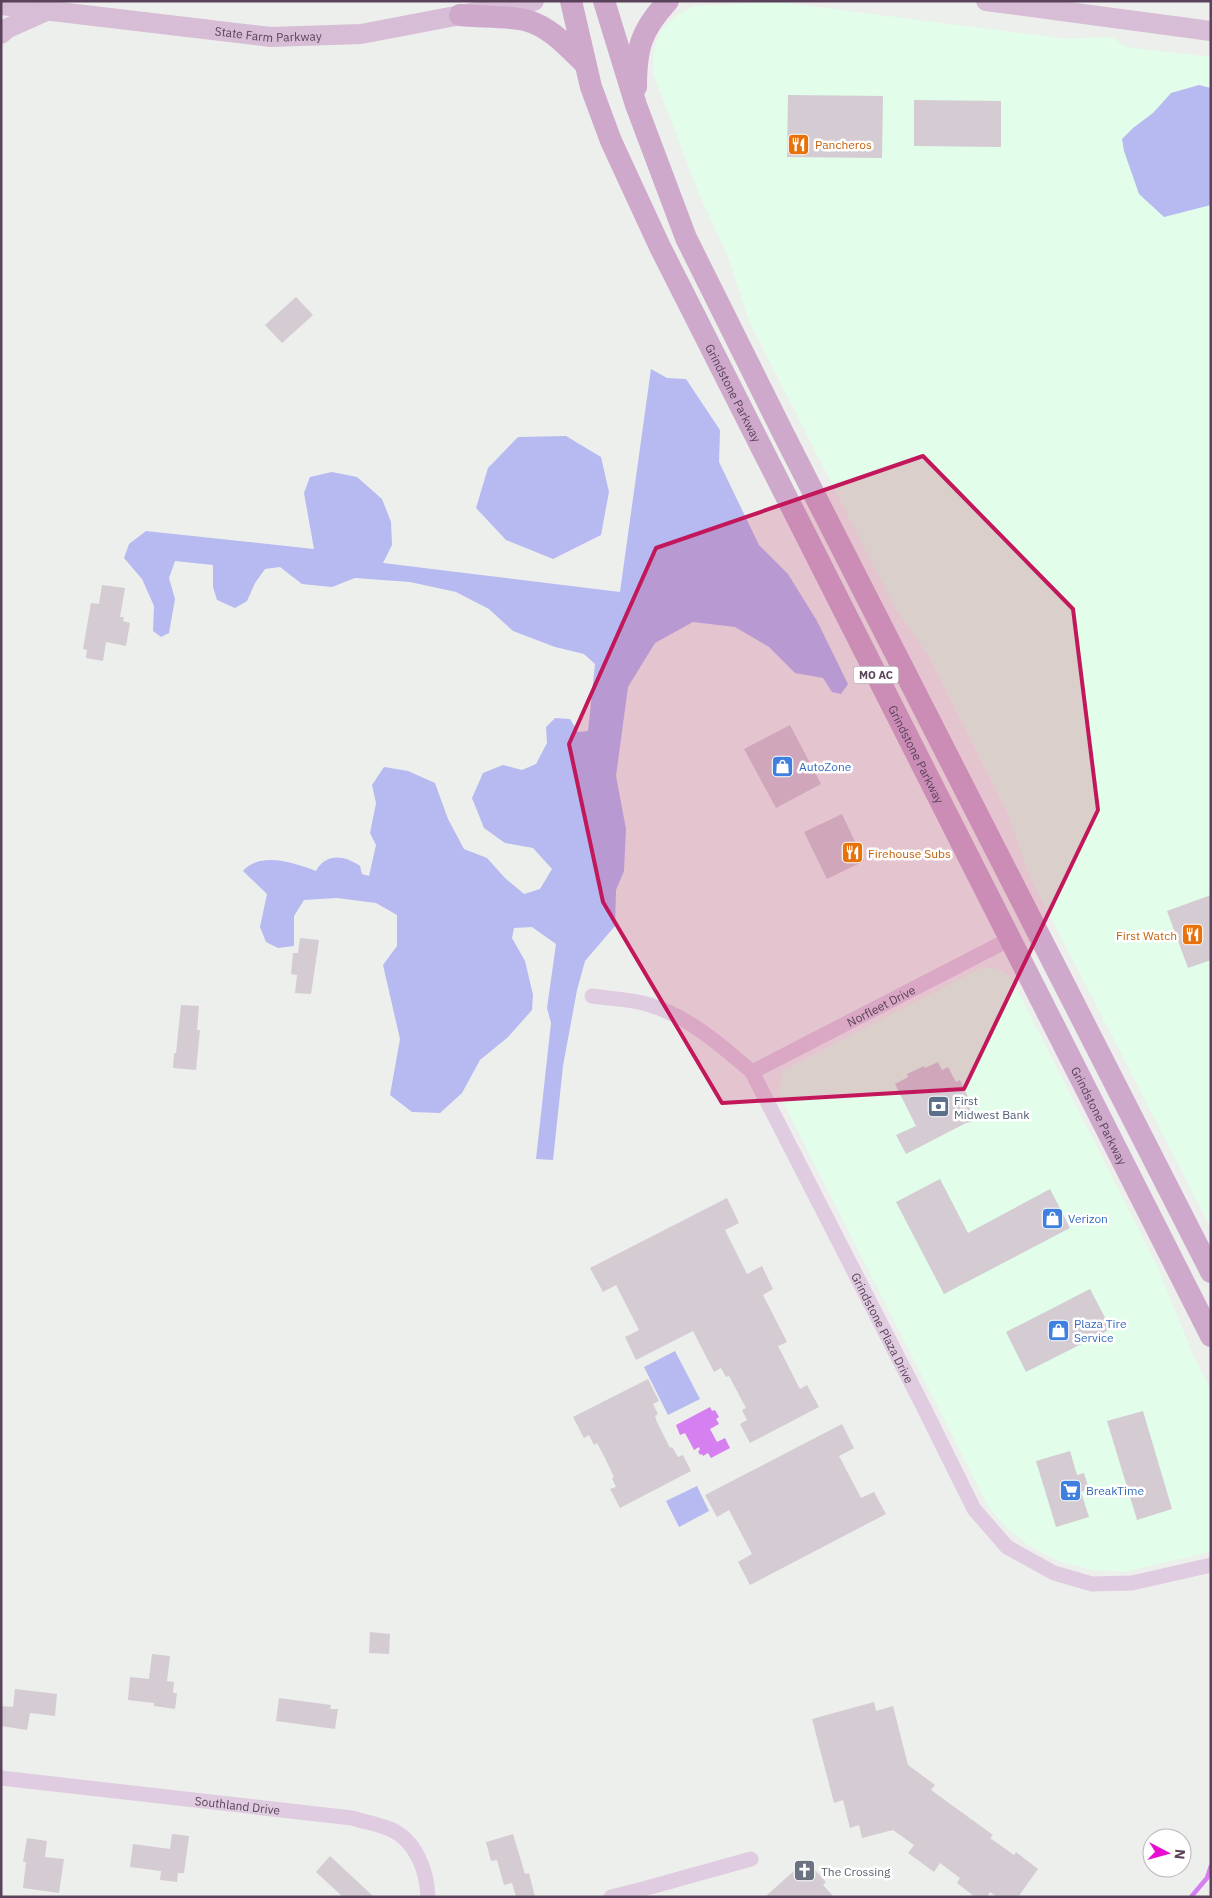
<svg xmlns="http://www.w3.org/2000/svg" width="1212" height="1898" font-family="'IBM Plex Sans',sans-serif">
	<rect width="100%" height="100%" fill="#edefec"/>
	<g fill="#e2fde9">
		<path d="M 779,2 L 1067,39 L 1112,37 L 1126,47 L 1211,57 L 1211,1228 L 1030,877 L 1007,812 L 929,657 L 894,606 L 749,321 L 728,257 L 699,194 L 653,73 L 653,53 L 660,31 L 676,16 L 694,6 Z"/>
		<path d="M 981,968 L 993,968 L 1003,971 L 1012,979 L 1158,1268 L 1194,1357 L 1211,1391 L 1210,1552 L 1125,1572 L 1092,1570 L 1059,1561 L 1031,1547 L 1009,1530 L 989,1508 L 779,1094 L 782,1071 Z"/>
	</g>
	<g fill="#b6baf1">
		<path d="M 1199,85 L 1211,88 L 1211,205 L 1164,217 L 1139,194 L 1124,151 L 1122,139 L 1133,128 L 1153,113 L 1171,93 Z"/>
		<path d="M 651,369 L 667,378 L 686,379 L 720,430 L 719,462 L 759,545 L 788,574 L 817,621 L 848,684 L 841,694 L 832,692 L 823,678 L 795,673 L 769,647 L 735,627 L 693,622 L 655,643 L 628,687 L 616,776 L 626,829 L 624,871 L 616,890 L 615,926 L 585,961 L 577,990 L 563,1066 L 553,1160 L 536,1159 L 551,1023 L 547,1008 L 556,944 L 532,927 L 514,928 L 512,938 L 525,961 L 533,995 L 532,1010 L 507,1038 L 480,1060 L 462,1093 L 440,1113 L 412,1112 L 390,1095 L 400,1039 L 383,965 L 397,946 L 397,915 L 376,903 L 337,898 L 304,900 L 294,916 L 294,946 L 278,948 L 266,942 L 260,927 L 267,894 L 243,871 C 260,851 295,863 316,871 C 326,853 344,855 360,866 L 362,874 L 369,876 L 376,845 L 370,833 L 376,803 L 372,785 L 384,767 L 408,771 L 435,783 L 448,819 L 464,849 L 487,858 L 505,878 L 524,894 L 540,889 L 552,869 L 533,848 L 505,843 L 484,828 L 472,798 L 483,773 L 503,765 L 522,770 L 536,764 L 547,743 L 546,727 L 555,718 L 570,719 L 578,732 L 588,731 L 595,664 L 584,654 L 555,647 L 513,631 L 489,609 L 456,592 L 410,582 L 355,578 L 332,587 L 302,584 L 280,567 L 265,569 L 255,583 L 247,601 L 235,608 L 217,600 L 213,587 L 213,565 L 175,561 L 169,578 L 175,599 L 169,633 L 161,637 L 153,631 L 154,606 L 142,579 L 124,558 L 129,544 L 146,531 L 314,549 L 304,493 L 310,477 L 332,472 L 357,477 L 382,499 L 391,522 L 392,545 L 383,563 L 620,592 Z"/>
		<path d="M 566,436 L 601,457 L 609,492 L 601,535 L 553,559 L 506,540 L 476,508 L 488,468 L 518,437 Z"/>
		<path d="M 675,1351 L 700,1399 L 668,1415 L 644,1367 Z"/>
		<path d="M 697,1486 L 709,1511 L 679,1527 L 666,1501 Z"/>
	</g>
	<path fill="#d57ff1" d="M 710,1407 L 712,1411 L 715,1410 L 719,1417 L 716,1419 L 719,1424 L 710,1429 L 717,1442 L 725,1438 L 730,1448 L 711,1458 L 708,1453 L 703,1456 L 702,1454 L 700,1455 L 698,1451 L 700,1450 L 699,1447 L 694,1450 L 685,1433 L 680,1435 L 676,1425 Z"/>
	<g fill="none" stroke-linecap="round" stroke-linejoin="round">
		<path stroke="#d57ff1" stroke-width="4.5" d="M 1191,1897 L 1207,1878 L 1211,1866"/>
	</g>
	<g fill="#d4cbd3">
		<path d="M 788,95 L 883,96 L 882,158 L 787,157 Z"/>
		<path d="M 914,100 L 1001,101 L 1001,147 L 914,146 Z"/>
		<path d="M 296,297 L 313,315 L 282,343 L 265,325 Z"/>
		<path d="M 102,585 L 125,588 L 120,617 L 124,617 L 123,621 L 130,623 L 126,646 L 106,642 L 103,661 L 86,658 L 87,650 L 83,649 L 91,603 L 99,604 Z"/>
		<path d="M 790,725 L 821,784 L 776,808 L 744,749 Z"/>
		<path d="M 842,814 L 864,861 L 827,879 L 804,832 Z"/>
		<path d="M 1211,895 L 1211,960 L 1188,968 L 1167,911 Z"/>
		<path d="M 300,938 L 319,940 L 311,994 L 295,993 L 297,975 L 291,974 L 293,953 L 298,953 Z"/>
		<path d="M 181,1005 L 199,1006 L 197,1030 L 200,1030 L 196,1070 L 173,1068 L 174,1053 L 176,1053 Z"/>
		<path d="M 938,1062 L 942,1070 L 948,1067 L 956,1082 L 960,1080 L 970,1101 L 972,1122 L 966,1123 L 906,1154 L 896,1135 L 916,1126 L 895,1084 L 908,1077 L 907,1074 L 924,1066 L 925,1068 Z"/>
		<path d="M 940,1179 L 968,1233 L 1050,1189 L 1070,1228 L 944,1294 L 896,1202 Z"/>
		<path d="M 727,1198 L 739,1223 L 725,1230 L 747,1274 L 762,1266 L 773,1289 L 763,1295 L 787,1342 L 778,1346 L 800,1389 L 807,1385 L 819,1407 L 750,1443 L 740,1424 L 747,1420 L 742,1410 L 746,1408 L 729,1376 L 726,1377 L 721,1368 L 714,1372 L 693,1331 L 636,1360 L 625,1337 L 639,1330 L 616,1285 L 603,1292 L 590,1268 Z"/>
		<path d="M 1090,1289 L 1111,1329 L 1026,1372 L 1006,1332 Z"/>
		<path d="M 648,1379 L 659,1401 L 653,1404 L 658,1414 L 655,1416 L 657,1422 L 670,1448 L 672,1447 L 678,1457 L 683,1455 L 691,1471 L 620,1508 L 610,1489 L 616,1487 L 612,1478 L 614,1477 L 605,1458 L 597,1443 L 594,1445 L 589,1435 L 584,1438 L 573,1417 Z"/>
		<path d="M 1143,1411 L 1172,1509 L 1137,1520 L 1107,1421 Z"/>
		<path d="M 842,1424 L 854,1448 L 839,1456 L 861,1498 L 874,1492 L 886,1514 L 750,1585 L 738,1562 L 752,1554 L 729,1510 L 717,1517 L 705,1495 Z"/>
		<path d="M 1070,1451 L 1077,1475 L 1084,1473 L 1089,1489 L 1081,1492 L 1089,1517 L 1056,1527 L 1036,1461 Z"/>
		<path d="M 370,1632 L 390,1634 L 389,1654 L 369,1653 Z"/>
		<path d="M 152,1654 L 170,1656 L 167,1681 L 174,1682 L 173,1693 L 177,1693 L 175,1709 L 154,1706 L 154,1703 L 128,1700 L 130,1677 L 149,1679 Z"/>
		<path d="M 15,1689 L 57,1694 L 55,1716 L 30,1713 L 27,1730 L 1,1726 L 1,1706 L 13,1707 Z"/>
		<path d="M 279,1698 L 331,1705 L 330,1709 L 338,1709 L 335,1729 L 276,1721 Z"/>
		<path d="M 874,1702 L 876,1711 L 893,1706 L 908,1765 L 935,1785 L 931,1790 L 993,1835 L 990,1838 L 1014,1855 L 1016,1852 L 1038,1869 L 1018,1897 L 997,1897 L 990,1892 L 987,1897 L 975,1897 L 957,1883 L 960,1878 L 940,1863 L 934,1872 L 908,1853 L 914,1845 L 893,1830 L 862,1838 L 859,1825 L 850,1828 L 843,1800 L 834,1803 L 812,1719 Z"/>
		<path d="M 172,1834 L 189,1836 L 184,1873 L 178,1873 L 177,1882 L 160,1880 L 161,1871 L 130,1867 L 133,1844 L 170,1849 Z"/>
		<path d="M 513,1834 L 525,1874 L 529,1873 L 535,1897 L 516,1897 L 512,1883 L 504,1885 L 497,1860 L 491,1861 L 486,1842 Z"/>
		<path d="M 27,1838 L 47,1841 L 45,1857 L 64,1859 L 59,1893 L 23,1888 L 26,1862 L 23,1862 Z"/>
		<path d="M 330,1856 L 374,1897 L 343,1897 L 316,1872 Z"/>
		<path d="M 806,1860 L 826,1882 L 823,1885 L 834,1897 L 765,1897 Z"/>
	</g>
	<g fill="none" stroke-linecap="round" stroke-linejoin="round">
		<g stroke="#e0cce0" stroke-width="15">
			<path id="s1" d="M 592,996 C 611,999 632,999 650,1005 C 689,1017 722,1046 752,1072 L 923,1406 L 974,1509 L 1007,1547 L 1054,1573 L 1092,1584 L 1132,1583 L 1211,1565"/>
			<path id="s2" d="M 752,1072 L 1010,939"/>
			<path id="s3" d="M 1,1778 L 352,1818 C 365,1822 378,1824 390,1829 C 416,1840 427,1871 428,1897"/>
			<path d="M 611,1897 L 643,1889 L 751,1859"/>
		</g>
		<g stroke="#d7bdd5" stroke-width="20">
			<path d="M 986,1 L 1211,31"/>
			<path id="s4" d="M 1,5 L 271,37 L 361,34 L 534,1"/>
			<path d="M 1,34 L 8,28 L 46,11"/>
		</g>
		<g stroke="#cea9cc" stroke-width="22">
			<path id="s5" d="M 571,1 L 591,87 L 611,141 L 660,247 L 1211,1336"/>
			<path d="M 604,1 L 636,105 L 686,238 L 783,433 L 1211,1272"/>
			<path d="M 460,15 C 479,17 508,16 525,20 C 549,26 567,46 584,63"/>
			<path d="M 636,87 C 636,48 641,30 668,1"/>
		</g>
	</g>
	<path fill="#c2185b" fill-opacity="0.2" stroke="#c2185b" stroke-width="4" stroke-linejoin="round" d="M 923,456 L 1073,609 L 1098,810 L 964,1089 L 722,1103 L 603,902 L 569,744 L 656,548 Z"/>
	<defs>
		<symbol id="restaurant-square" viewBox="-11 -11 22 22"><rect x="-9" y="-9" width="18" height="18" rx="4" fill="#e8710a" stroke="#fff"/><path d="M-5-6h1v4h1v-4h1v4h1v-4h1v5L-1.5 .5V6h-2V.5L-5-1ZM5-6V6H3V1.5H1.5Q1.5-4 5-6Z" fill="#fff"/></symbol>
		<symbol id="shop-square" viewBox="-11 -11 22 22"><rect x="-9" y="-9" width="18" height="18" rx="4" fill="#3f7fe0" stroke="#fff"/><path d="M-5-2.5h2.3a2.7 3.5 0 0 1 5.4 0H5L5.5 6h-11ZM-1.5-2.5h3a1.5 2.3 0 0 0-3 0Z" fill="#fff"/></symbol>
		<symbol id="bank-square" viewBox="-11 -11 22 22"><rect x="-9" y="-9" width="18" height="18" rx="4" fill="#5c6f8a" stroke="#fff"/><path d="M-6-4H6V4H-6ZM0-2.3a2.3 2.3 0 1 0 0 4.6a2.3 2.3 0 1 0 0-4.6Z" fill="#fff"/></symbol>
		<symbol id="supermarket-square" viewBox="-11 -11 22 22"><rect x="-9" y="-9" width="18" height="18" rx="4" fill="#3f7fe0" stroke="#fff"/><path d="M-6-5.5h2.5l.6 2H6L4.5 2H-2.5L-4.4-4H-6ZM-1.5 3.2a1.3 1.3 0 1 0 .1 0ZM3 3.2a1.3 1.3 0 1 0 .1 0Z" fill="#fff"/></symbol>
		<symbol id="church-square" viewBox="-11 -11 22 22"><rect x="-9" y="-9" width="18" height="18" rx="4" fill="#6b7280" stroke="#fff"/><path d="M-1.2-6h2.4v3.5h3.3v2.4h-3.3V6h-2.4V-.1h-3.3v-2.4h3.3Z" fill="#fff"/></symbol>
	</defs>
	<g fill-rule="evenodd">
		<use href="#restaurant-square" x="786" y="132" width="25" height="25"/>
		<use href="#shop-square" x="770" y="754" width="25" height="25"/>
		<use href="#restaurant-square" x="840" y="840" width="25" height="25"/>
		<use href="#restaurant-square" x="1180" y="922" width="25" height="25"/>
		<use href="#bank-square" x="926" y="1094" width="25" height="25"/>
		<use href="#shop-square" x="1040" y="1206" width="25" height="25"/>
		<use href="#shop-square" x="1046" y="1318" width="25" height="25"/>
		<use href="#supermarket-square" x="1058" y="1478" width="25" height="25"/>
		<use href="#church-square" x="792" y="1858" width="25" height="25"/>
	</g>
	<g text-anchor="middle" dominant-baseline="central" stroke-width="5" stroke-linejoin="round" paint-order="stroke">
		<rect fill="#fff" stroke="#8c7b8c" stroke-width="1" x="853.5" y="666.5" width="45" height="17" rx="4"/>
		<g font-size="11" font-weight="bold" fill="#5a435a">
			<text x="876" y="675">MO AC</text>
		</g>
		<g font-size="12" fill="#5a435a" stroke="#fff">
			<text stroke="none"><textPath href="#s4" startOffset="269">State Farm Parkway</textPath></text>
			<text stroke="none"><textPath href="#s5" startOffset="426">Grindstone Parkway</textPath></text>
			<text stroke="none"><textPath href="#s5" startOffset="831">Grindstone Parkway</textPath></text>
			<text stroke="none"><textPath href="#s2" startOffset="145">Norfleet Drive</textPath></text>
			<text stroke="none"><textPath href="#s5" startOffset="1236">Grindstone Parkway</textPath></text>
			<text stroke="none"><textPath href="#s1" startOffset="469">Grindstone Plaza Drive</textPath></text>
			<text stroke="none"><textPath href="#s3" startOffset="238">Southland Drive</textPath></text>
		</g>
		<g font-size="12" fill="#c56008" stroke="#fff" text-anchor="start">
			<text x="815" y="144">Pancheros</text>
			<text x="868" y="853">Firehouse Subs</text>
			<text x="1177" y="935" text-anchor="end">First Watch</text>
		</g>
		<g font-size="12" fill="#366cbe" stroke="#fff" text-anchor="start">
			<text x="799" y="766">AutoZone</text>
			<text x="1068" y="1218">Verizon</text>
			<text x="1074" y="1323">Plaza Tire<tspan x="1074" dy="14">Service</tspan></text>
			<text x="1086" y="1490">BreakTime</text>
		</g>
		<g font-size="12" fill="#4e5e75" stroke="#fff" text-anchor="start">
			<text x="954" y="1100">First<tspan x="954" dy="14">Midwest Bank</tspan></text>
		</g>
		<g font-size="12" fill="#5b616d" stroke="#fff" text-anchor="start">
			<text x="821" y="1871">The Crossing</text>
		</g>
	</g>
	<rect width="1212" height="1898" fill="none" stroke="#5a435a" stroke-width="5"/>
	<g transform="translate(1167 1853) rotate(96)"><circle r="24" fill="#ffffff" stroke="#bdb4bd"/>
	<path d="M0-4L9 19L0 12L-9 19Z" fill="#e80dd1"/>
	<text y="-8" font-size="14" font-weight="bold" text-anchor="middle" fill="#5a435a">N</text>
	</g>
</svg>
